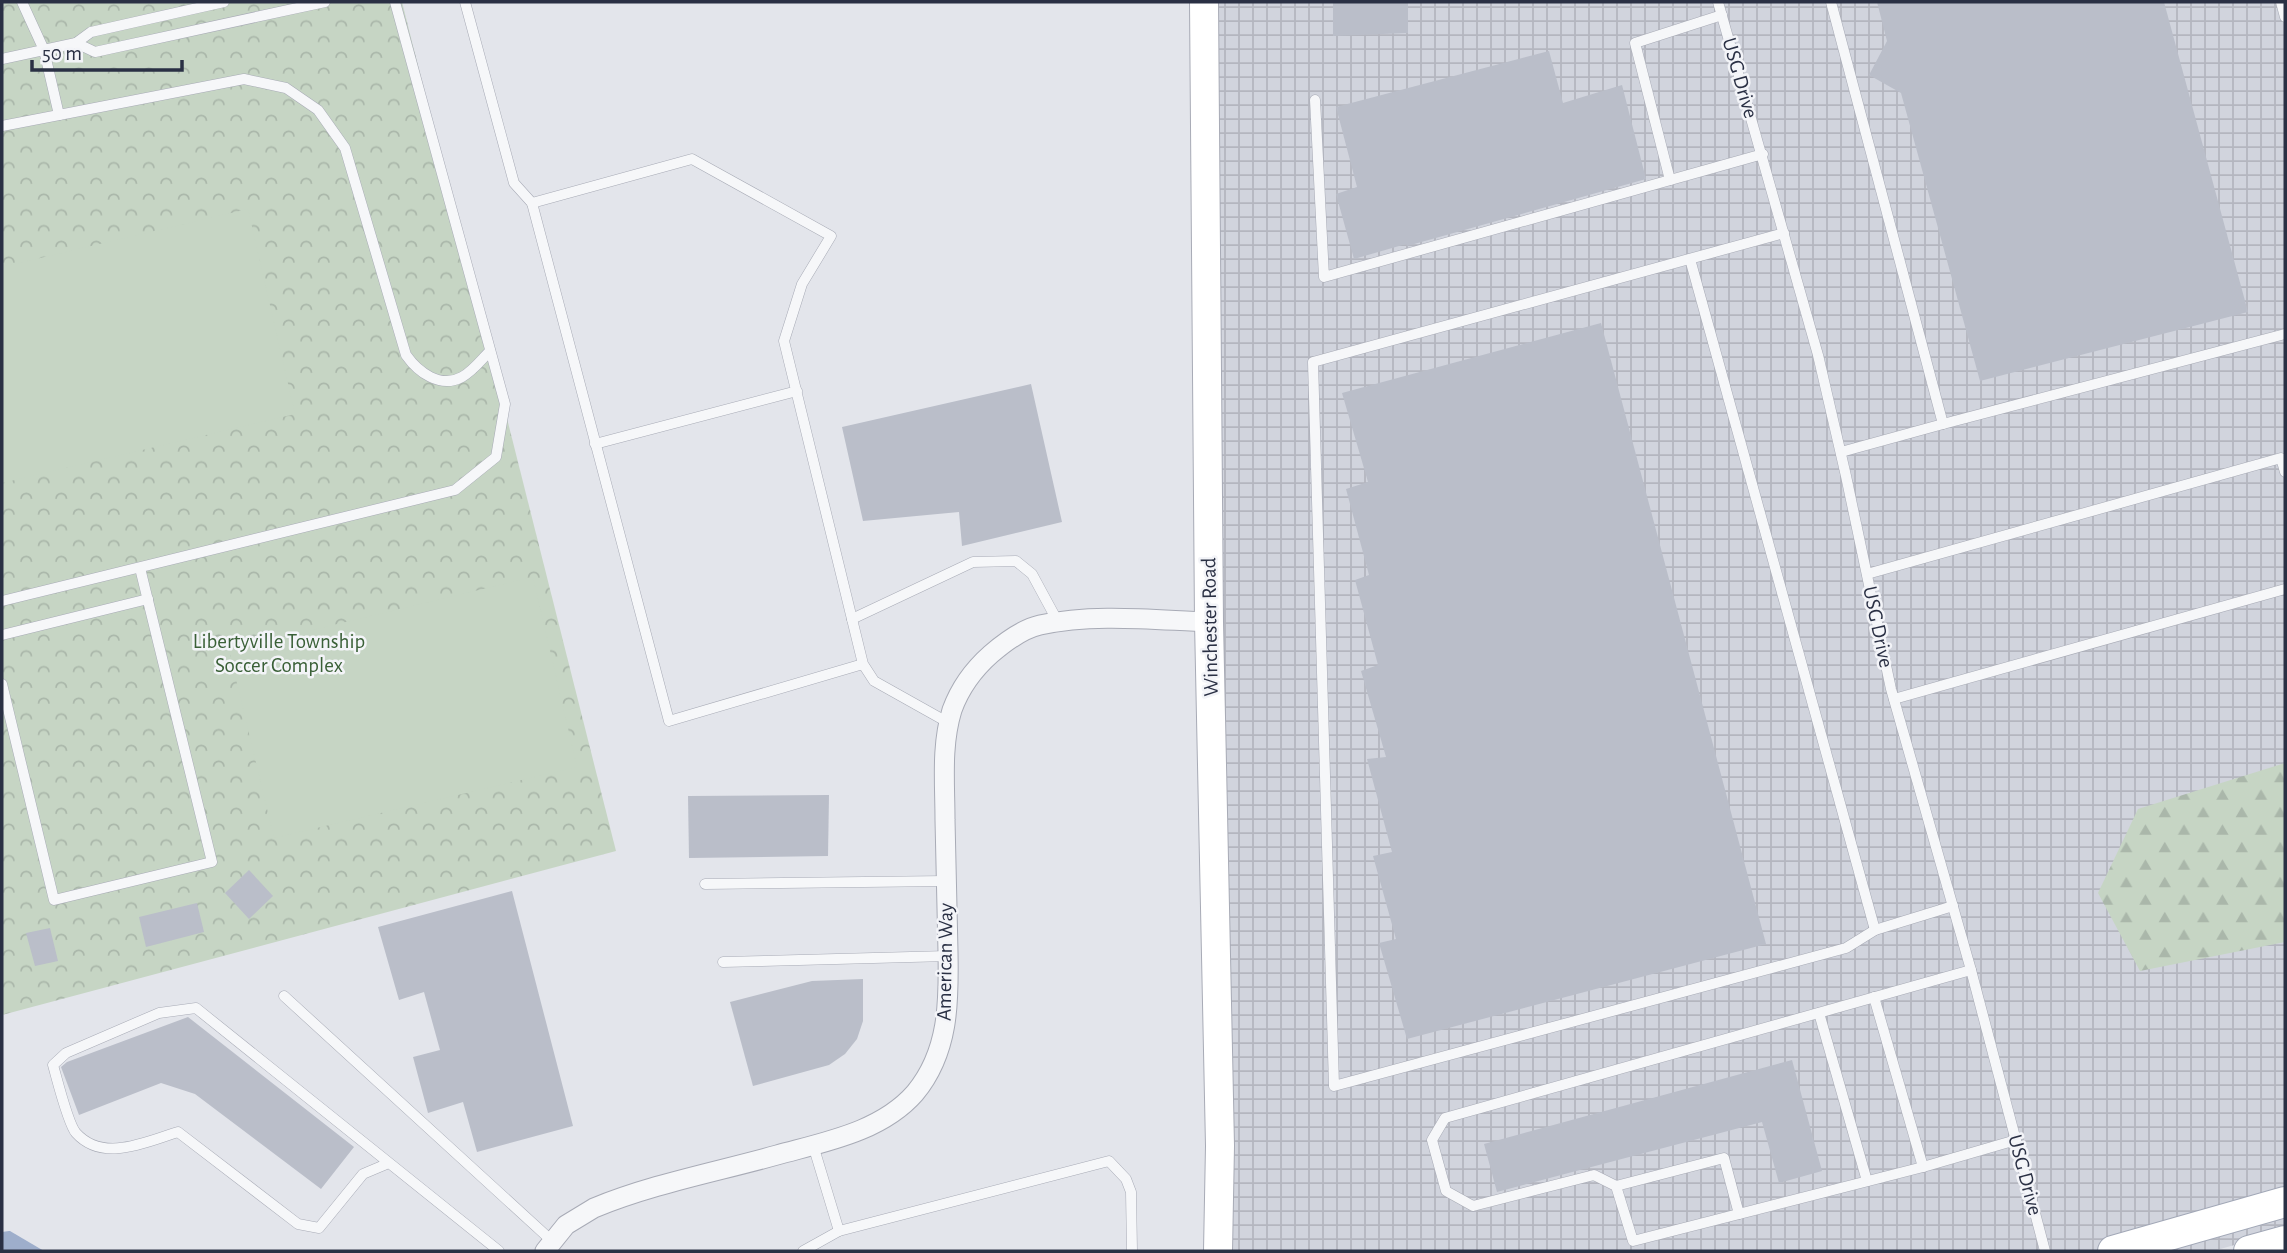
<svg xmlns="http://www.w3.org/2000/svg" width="2287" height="1253" font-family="'Alegreya Sans',sans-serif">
	<defs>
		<pattern id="industrial-grid" width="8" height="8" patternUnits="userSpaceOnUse" patternTransform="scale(1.75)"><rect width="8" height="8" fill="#d1d4dd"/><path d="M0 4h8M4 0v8" fill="none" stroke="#b4b6bf"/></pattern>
		<pattern id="forest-firs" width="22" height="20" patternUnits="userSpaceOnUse" patternTransform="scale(1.75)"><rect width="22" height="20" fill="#c6d5c4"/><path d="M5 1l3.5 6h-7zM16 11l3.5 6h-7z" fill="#aab7aa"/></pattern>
		<pattern id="park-crowns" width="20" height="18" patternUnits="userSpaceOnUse" patternTransform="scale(1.75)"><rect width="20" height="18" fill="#c6d5c4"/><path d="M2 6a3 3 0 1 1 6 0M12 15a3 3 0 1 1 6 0" fill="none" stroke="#aab7aa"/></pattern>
	</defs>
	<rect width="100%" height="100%" fill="#e3e5eb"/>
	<path fill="url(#industrial-grid)" d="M 1204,2 L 2285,2 L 2285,1231 L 2213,1251 L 1218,1251 Z"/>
	<path fill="url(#forest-firs)" d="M 2285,763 L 2285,942 L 2140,971 L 2098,893 L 2138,809 Z"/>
	<path fill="url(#park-crowns)" d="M 2,2 L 402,2 L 616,851 L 2,1015 Z"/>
	<g fill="#c6d5c4">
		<path d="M 248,209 L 295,414 L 2,483 L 2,267 Z"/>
		<path d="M 533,577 L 577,767 L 274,838 L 229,650 Z"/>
	</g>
	<path fill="#9eaecb" d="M 9,1231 L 10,1231 L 44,1251 L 2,1251 L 2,1232 Z"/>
	<g fill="#babec9">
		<path d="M 1333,2 L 1408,2 L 1408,33 L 1333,36 Z"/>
		<path d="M 1877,2 L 2164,2 L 2248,312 L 1980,381 L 1901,93 L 1869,75 L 1887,41 Z"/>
		<path d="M 1549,51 L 1563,103 L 1622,85 L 1646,179 L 1407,246 L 1406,244 L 1354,259 L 1336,194 L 1357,187 L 1336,107 Z"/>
		<path d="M 1601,323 L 1766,944 L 1407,1039 L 1379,943 L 1396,939 L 1373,856 L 1392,852 L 1367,759 L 1386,757 L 1361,671 L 1378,665 L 1355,580 L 1369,575 L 1346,489 L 1368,482 L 1342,393 Z"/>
		<path d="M 1031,384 L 1062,522 L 962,546 L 959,512 L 863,521 L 842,427 Z"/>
		<path d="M 829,795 L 828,856 L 689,858 L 688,796 Z"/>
		<path d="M 249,870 L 273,896 L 249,919 L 225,893 Z"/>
		<path d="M 512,891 L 573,1126 L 477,1152 L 463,1102 L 428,1113 L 413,1057 L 440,1050 L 424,992 L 399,1000 L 378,927 Z"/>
		<path d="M 197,903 L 204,932 L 146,947 L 139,917 Z"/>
		<path d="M 50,928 L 58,961 L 35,966 L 26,933 Z"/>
		<path d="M 863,979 L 863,1021 L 857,1039 L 845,1054 L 829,1065 L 753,1086 L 730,1002 L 812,981 Z"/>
		<path d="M 188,1017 L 354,1147 L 321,1189 L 195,1094 L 161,1083 L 79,1115 L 61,1067 L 67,1062 Z"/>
		<path d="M 1792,1060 L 1822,1171 L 1779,1183 L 1762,1122 L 1497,1192 L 1484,1144 Z"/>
	</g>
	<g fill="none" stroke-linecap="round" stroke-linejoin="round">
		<defs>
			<g id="lane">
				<path d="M 22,2 L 44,50 L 59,115 L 244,79 L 286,88 L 318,110 L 345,148 L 406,355 C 418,372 440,389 462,377 C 473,371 481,360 490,351"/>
				<path d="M 465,2 L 514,183 L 532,203"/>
				<path d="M 1718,2 L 1818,355 L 1846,476 L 1891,689 L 1971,970 L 2045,1251"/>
				<path d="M 1831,2 L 1943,424 L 1841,452"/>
				<path d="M 2281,2 L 2285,17"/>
				<path d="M 76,43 L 95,52 L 325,2"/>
				<path d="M 2,59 L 76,43 L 91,32 L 224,2"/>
				<path d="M 1315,100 L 1324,277 L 1763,154"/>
				<path d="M 2,126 L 59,115"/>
				<path d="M 1670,180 L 1635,43 L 1722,15"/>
				<path d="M 1784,233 L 1313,362 L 1334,1086 L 1846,948 L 1875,930 L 1953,906"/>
				<path d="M 1690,259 L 1875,930"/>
				<path d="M 1943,424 L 2285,334"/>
				<path d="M 595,444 L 797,391"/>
				<path d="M 1867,574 L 2281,458 L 2285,472"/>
				<path d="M 2,601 L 455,490 L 496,457 L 505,404 L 395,2"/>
				<path d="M 852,619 L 973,562 L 1016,561 L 1032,574 L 1058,622"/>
				<path d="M 2,635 L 148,599"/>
				<path d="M 863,664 L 669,721 L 532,203 L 692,159 L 831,236 L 802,284 L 784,341 L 863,664 L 874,681 L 949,723"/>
				<path d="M 2,684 L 54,900 L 212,862 L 140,568"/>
				<path d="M 1894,699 L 2285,589"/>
				<path d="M 705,884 L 946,881"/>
				<path d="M 723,962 L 948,956"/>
				<path d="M 1971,970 L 1445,1118 L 1432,1140 L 1446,1191 L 1473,1206 L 1594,1175 L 1616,1186 L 1633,1241 L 1923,1167 L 2016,1140"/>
				<path d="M 284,996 L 552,1241"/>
				<path d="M 1874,997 L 1923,1167"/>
				<path d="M 1819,1013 L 1867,1181"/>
				<path d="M 813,1145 L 839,1231"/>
				<path d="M 389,1163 L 363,1174 L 319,1228 L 298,1224 L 178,1132 C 146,1142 103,1163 76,1133 C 68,1124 57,1079 53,1065 L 66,1053 L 159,1013 L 196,1008 L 499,1251"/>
				<path d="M 1616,1186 L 1724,1158 L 1739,1214"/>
				<path d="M 803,1251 L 839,1231 L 1109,1161 L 1126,1179 L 1131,1192 L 1132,1251"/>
			</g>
			<path id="street" d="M 545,1251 L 566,1225 L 594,1208 C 652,1184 716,1172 777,1155 C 824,1142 881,1132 915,1093 C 949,1052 949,1002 948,952 C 947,908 946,864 945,820 C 945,783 941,746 952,710 C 960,688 974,669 991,654 C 1005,642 1022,629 1040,625 C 1095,613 1154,620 1209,622"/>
			<path id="secondary" d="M 1204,2 L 1209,622 L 1220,1146 L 1218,1251"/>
			<g id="primary">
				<path d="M 2113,1251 L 2285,1202"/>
				<path d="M 2249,1251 L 2285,1241"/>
			</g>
		</defs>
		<use href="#lane" stroke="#a8abb6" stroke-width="11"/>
		<use href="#street" stroke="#a8abb6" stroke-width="21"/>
		<use href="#secondary" stroke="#a8abb6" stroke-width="30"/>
		<use href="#primary" stroke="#a2a8b7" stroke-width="32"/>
		<use href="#lane" stroke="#f6f7f9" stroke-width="10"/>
		<use href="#street" stroke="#f6f7f9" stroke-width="19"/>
		<use href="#secondary" stroke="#fff" stroke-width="28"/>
		<use href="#primary" stroke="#fff" stroke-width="30"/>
	</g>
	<g text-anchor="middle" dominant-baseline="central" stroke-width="5" stroke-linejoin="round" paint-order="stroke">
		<g font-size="21" fill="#2a3044" stroke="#f3f4f8">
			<text transform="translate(1740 78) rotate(74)">USG Drive</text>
			<text transform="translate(1210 627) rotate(-91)">Winchester Road</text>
			<text transform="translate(1878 627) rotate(78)">USG Drive</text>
			<text transform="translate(945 962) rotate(-89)">American Way</text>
			<text transform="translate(2025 1175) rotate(75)">USG Drive</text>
		</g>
		<g font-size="21" fill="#3a6037" stroke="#f3f4f8">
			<text x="279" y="641">Libertyville Township<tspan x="279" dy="24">Soccer Complex</tspan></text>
		</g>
	</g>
	<rect width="2287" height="1253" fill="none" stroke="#2a3044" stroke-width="7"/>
	<path d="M32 60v10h150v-10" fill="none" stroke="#2a3044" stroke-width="3.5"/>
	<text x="42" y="60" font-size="21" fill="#2a3044" stroke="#f3f4f8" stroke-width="5" paint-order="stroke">50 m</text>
</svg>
